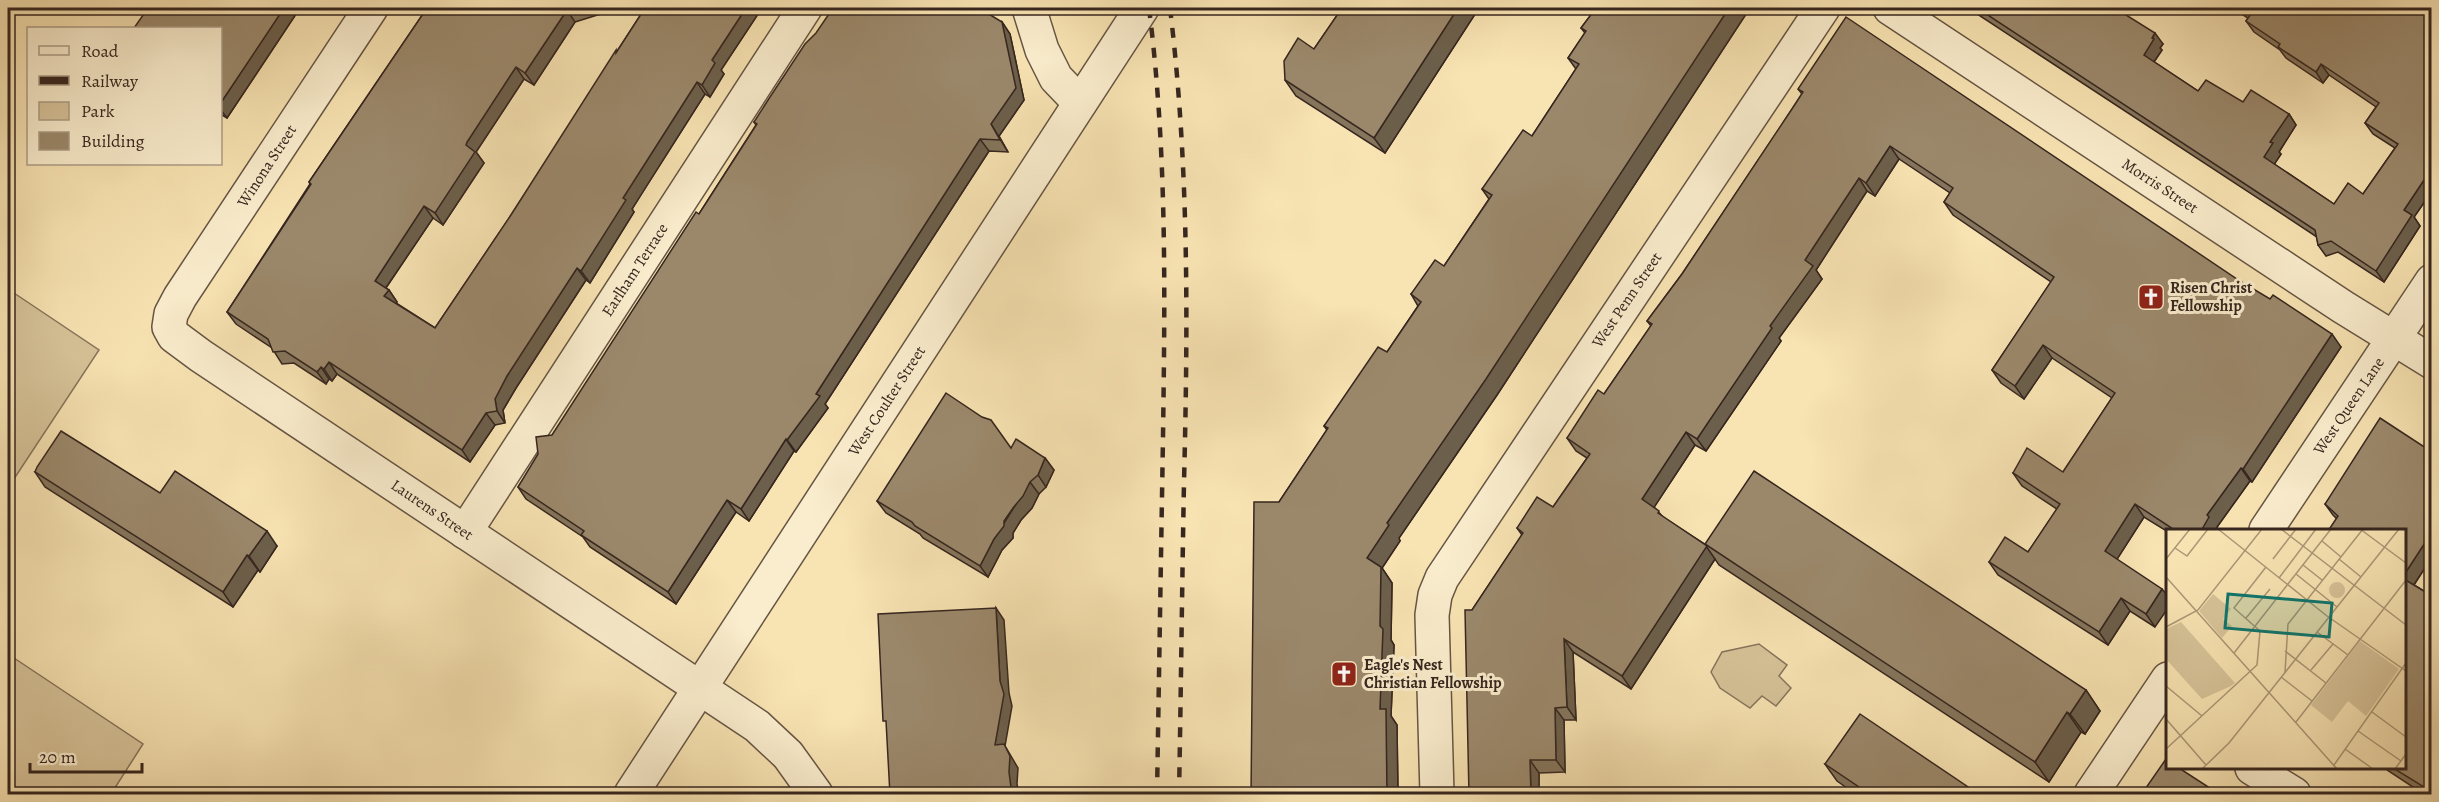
<svg xmlns="http://www.w3.org/2000/svg" width="2439" height="802" font-family="Alegreya,serif">
	<rect width="100%" height="100%" fill="#f8e3b2"/>
	<filter id="stains"><feTurbulence type="fractalNoise" baseFrequency=".00333" numOctaves="4"/><feColorMatrix values="0 0 0 0 .2 0 0 0 0 .09 0 0 0 0 .02 0 0 0 .5 -.17"/></filter>
	<radialGradient id="worn" r=".72"><stop offset=".6" stop-color="#630" stop-opacity="0"/><stop offset="1" stop-color="#630" stop-opacity=".3"/></radialGradient>
	<g fill="#d7c399" stroke="#86745c" stroke-width="1.5">
		<path d="M 8,289 L 99,350 L 8,488 Z"/>
		<path d="M 1759,644 L 1787,665 L 1779,676 L 1791,688 L 1776,706 L 1762,696 L 1750,708 L 1720,688 L 1711,672 L 1722,652 Z"/>
		<path d="M 8,654 L 143,744 L 111,794 L 8,794 Z"/>
	</g>
	<g fill="none" stroke-linecap="round" stroke-linejoin="round">
		<defs>
			<g id="minor">
				<path d="M 371,8 L 180,297 L 171,314 L 169,327 L 174,336 L 201,356 L 757,726 L 788,755 L 816,794"/>
				<path d="M 1029,8 L 1042,50 L 1056,78 L 1080,103"/>
				<path d="M 1890,8 L 2343,307 L 2432,362"/>
				<path d="M 2266,530 L 2432,281"/>
				<path d="M 465,532 L 805,8"/>
				<path d="M 2252,768 L 2294,794"/>
				<path d="M 631,794 L 1142,8"/>
				<path d="M 1437,794 L 1432,615 L 1435,595 L 1442,578 L 1823,8"/>
				<path d="M 2091,794 L 2168,679"/>
			</g>
		</defs>
		<use href="#minor" stroke="#654" stroke-width="36"/>
		<use href="#minor" stroke="#faedcd" stroke-width="33"/>
		<g stroke="#36261f" stroke-width="4.5" stroke-dasharray="10 10" stroke-linecap="butt">
			<path d="M 1149,8 C 1167,150 1165,293 1163,437 C 1161,556 1159,675 1157,794"/>
			<path d="M 1170,8 C 1189,165 1188,324 1184,482 C 1182,586 1181,690 1179,794"/>
		</g>
	</g>
	<g fill="#85755c" stroke="#36261f" stroke-width="1.5">
		<path d="M 300,8 L 227,118 L 220,114 L 220,28 Z"/>
		<path d="M 427,8 L 620,8 L 575,22 L 534,85 L 524,79 L 476,152 L 484,163 L 443,225 L 433,218 L 386,288 L 389,290 L 397,302 L 396,303 L 435,328 L 511,215 L 645,8 L 762,8 L 721,70 L 724,74 L 710,97 L 705,94 L 645,188 L 632,209 L 634,212 L 590,283 L 586,280 L 516,388 L 503,410 L 505,423 L 495,425 L 470,462 L 337,374 L 332,381 L 329,379 L 326,384 L 294,363 L 282,364 L 272,348 L 236,324 L 227,312 L 310,184 L 309,182 Z"/>
		<path d="M 1342,8 L 1479,8 L 1385,153 L 1296,96 L 1285,80 L 1314,49 Z"/>
		<path d="M 1596,8 L 1750,8 L 1497,395 L 1399,538 L 1400,541 L 1382,568 L 1392,583 L 1391,640 L 1394,645 L 1391,716 L 1397,725 L 1398,795 L 1251,795 L 1279,502 L 1327,430 L 1324,426 L 1387,352 L 1418,306 L 1411,294 L 1444,266 L 1489,199 L 1482,189 L 1532,136 L 1576,69 L 1568,58 L 1585,33 L 1581,28 Z"/>
		<path d="M 1968,8 L 2115,8 L 2163,44 L 2160,48 L 2162,50 L 2154,62 L 2198,91 L 2243,102 L 2289,114 L 2296,125 L 2279,152 L 2281,154 L 2274,164 L 2334,204 L 2363,194 L 2395,148 L 2373,134 L 2365,123 L 2376,107 L 2329,75 L 2323,83 L 2286,58 L 2280,50 L 2254,32 L 2246,21 L 2248,18 L 2232,8 L 2415,8 L 2432,18 L 2432,191 L 2414,217 L 2420,226 L 2384,282 L 2338,252 L 2326,256 L 2318,245 L 2317,237 Z"/>
		<path d="M 1002,22 L 1010,34 L 1024,100 L 999,136 L 1008,152 L 989,151 L 825,404 L 828,408 L 796,452 L 794,451 L 749,521 L 736,512 L 676,604 L 590,547 L 583,537 L 526,499 L 518,487 L 699,214 L 756,125 L 754,122 Z"/>
		<path d="M 1798,89 L 2341,347 L 2252,482 L 2250,481 L 2217,527 L 2218,530 L 2218,531 L 2168,531 L 2168,532 L 2144,517 L 2117,559 L 2155,627 L 2130,611 L 2108,645 L 1998,575 L 1989,562 L 2028,552 L 2057,509 L 2022,486 L 2013,473 L 2063,472 L 2112,398 L 2052,358 L 2024,399 L 2001,383 L 1992,370 L 2051,282 L 1953,215 L 1944,202 L 1950,193 L 1899,159 L 1875,196 L 1867,191 L 1816,270 L 1822,279 L 1779,338 L 1781,341 L 1706,451 L 1695,445 L 1654,507 L 1664,518 L 1706,545 L 2086,690 L 2100,711 L 2085,734 L 2081,732 L 2049,782 L 1719,565 L 1715,559 L 1631,689 L 1573,652 L 1576,720 L 1564,720 L 1565,772 L 1539,773 L 1539,795 L 1472,610 L 1522,535 L 1517,528 L 1553,507 L 1587,458 L 1576,451 L 1567,438 L 1604,394 L 1651,326 L 1647,321 L 1682,274 L 1802,94 Z"/>
		<path d="M 1011,448 L 1045,458 L 1054,470 L 1046,487 L 1039,494 L 1032,508 L 1021,520 L 1013,533 L 1013,538 L 1002,550 L 988,577 L 923,538 L 920,534 L 886,513 L 877,501 Z"/>
		<path d="M 2432,452 L 2432,557 L 2414,585 L 2432,596 L 2432,795 L 2425,795 L 2384,768 L 2404,768 L 2336,518 L 2333,515 L 2325,504 Z"/>
		<path d="M 35,472 L 160,493 L 277,546 L 260,572 L 258,570 L 233,607 L 45,487 Z"/>
		<path d="M 1825,764 L 1980,795 L 1857,795 L 1837,781 Z"/>
	</g>
	<g fill="#6c5f4b" stroke="#36261f" stroke-width="1.5">
		<path d="M 284,8 L 300,8 L 227,118 L 220,109 L 220,104 Z"/>
		<path d="M 746,8 L 762,8 L 721,70 L 724,74 L 710,97 L 702,85 L 712,60 Z"/>
		<path d="M 1458,8 L 1479,8 L 1385,153 L 1374,138 Z"/>
		<path d="M 1729,8 L 1750,8 L 1497,395 L 1399,538 L 1400,541 L 1382,568 L 1392,583 L 1391,640 L 1394,645 L 1391,716 L 1397,725 L 1398,795 L 1387,795 L 1380,709 L 1380,626 L 1367,558 L 1387,523 Z"/>
		<path d="M 567,10 L 575,22 L 534,85 L 525,73 Z"/>
		<path d="M 1002,22 L 1010,34 L 1024,100 L 999,136 L 1008,152 L 991,124 Z"/>
		<path d="M 2155,33 L 2163,44 L 2160,48 L 2162,50 L 2151,66 L 2144,55 Z"/>
		<path d="M 2321,64 L 2329,75 L 2323,83 L 2316,72 Z"/>
		<path d="M 516,67 L 524,79 L 476,152 L 484,163 L 443,225 L 435,213 L 467,142 Z"/>
		<path d="M 697,82 L 705,94 L 632,209 L 634,212 L 590,283 L 581,271 L 623,198 Z"/>
		<path d="M 2289,114 L 2296,125 L 2279,152 L 2281,154 L 2272,168 L 2264,157 L 2270,142 Z"/>
		<path d="M 980,139 L 989,151 L 825,404 L 828,408 L 796,452 L 787,440 L 816,394 Z"/>
		<path d="M 1890,146 L 1899,159 L 1875,196 L 1866,183 Z"/>
		<path d="M 2432,168 L 2432,191 L 2414,217 L 2420,226 L 2384,282 L 2376,271 L 2404,210 Z"/>
		<path d="M 1859,178 L 1867,191 L 1816,270 L 1822,279 L 1779,338 L 1781,341 L 1706,451 L 1697,439 L 1770,326 L 1805,260 Z"/>
		<path d="M 424,206 L 433,218 L 383,292 L 375,281 Z"/>
		<path d="M 577,268 L 586,280 L 516,388 L 503,410 L 505,423 L 497,411 L 495,399 L 507,376 Z"/>
		<path d="M 389,290 L 397,302 L 393,308 L 384,296 Z"/>
		<path d="M 2332,334 L 2341,347 L 2252,482 L 2243,469 Z"/>
		<path d="M 2043,345 L 2052,358 L 2024,399 L 2015,386 Z"/>
		<path d="M 329,362 L 337,374 L 332,381 L 324,369 Z"/>
		<path d="M 321,367 L 329,379 L 326,384 L 317,372 Z"/>
		<path d="M 486,413 L 495,425 L 470,462 L 462,450 Z"/>
		<path d="M 1686,432 L 1695,445 L 1651,512 L 1642,499 Z"/>
		<path d="M 786,439 L 794,451 L 749,521 L 741,509 Z"/>
		<path d="M 1045,458 L 1054,470 L 1046,487 L 1038,475 Z"/>
		<path d="M 2241,468 L 2250,481 L 2217,527 L 2218,530 L 2218,531 L 2201,531 L 2207,515 Z"/>
		<path d="M 1030,482 L 1039,494 L 1032,508 L 1021,520 L 1013,533 L 1013,538 L 1002,550 L 988,577 L 980,566 L 994,539 Z"/>
		<path d="M 727,500 L 736,512 L 676,604 L 668,592 Z"/>
		<path d="M 2135,504 L 2144,517 L 2114,564 L 2105,551 Z"/>
		<path d="M 267,531 L 277,546 L 260,572 L 249,556 Z"/>
		<path d="M 2432,532 L 2432,557 L 2411,589 L 2404,580 L 2404,575 Z"/>
		<path d="M 1706,546 L 1715,559 L 1631,689 L 1622,676 Z"/>
		<path d="M 247,555 L 258,570 L 233,607 L 223,592 Z"/>
		<path d="M 2162,589 L 2168,596 L 2168,608 L 2155,627 L 2146,614 Z"/>
		<path d="M 2121,598 L 2130,611 L 2108,645 L 2099,632 Z"/>
		<path d="M 996,608 L 1004,620 L 1009,693 L 1012,706 L 1005,746 L 1018,768 L 1017,784 L 1019,795 L 1012,795 L 995,745 L 1000,681 Z"/>
		<path d="M 1564,639 L 1573,652 L 1576,720 L 1567,707 Z"/>
		<path d="M 2086,690 L 2100,711 L 2085,734 L 2070,714 Z"/>
		<path d="M 1555,708 L 1564,720 L 1565,772 L 1556,760 Z"/>
		<path d="M 2067,712 L 2081,732 L 2049,782 L 2035,762 Z"/>
		<path d="M 1530,760 L 1539,773 L 1539,795 L 1531,795 Z"/>
		<path d="M 2213,790 L 2216,795 L 2210,795 Z"/>
	</g>
	<g fill="#9b886b" stroke="#36261f" stroke-width="1.5">
		<path d="M 148,8 L 284,8 L 220,104 L 220,28 L 134,28 Z"/>
		<path d="M 427,8 L 576,8 L 567,10 L 525,73 L 516,67 L 467,142 L 466,145 L 475,152 L 435,213 L 424,206 L 375,281 L 389,290 L 384,296 L 435,328 L 511,215 L 616,50 L 616,53 L 645,8 L 746,8 L 712,60 L 715,63 L 702,85 L 697,82 L 623,198 L 626,200 L 581,271 L 577,268 L 507,376 L 495,399 L 497,411 L 486,413 L 462,450 L 329,362 L 324,369 L 321,367 L 317,372 L 285,351 L 273,352 L 268,339 L 227,312 L 311,184 L 309,182 Z"/>
		<path d="M 833,8 L 979,8 L 1002,22 L 1016,88 L 991,124 L 1000,140 L 980,139 L 816,394 L 820,396 L 787,440 L 786,439 L 741,509 L 727,500 L 668,592 L 581,535 L 584,531 L 518,487 L 538,454 L 536,437 L 552,435 L 696,212 L 699,214 L 757,124 L 754,122 L 770,97 L 805,44 L 816,33 Z"/>
		<path d="M 1342,8 L 1458,8 L 1374,138 L 1285,80 L 1284,61 L 1298,38 L 1314,49 Z"/>
		<path d="M 1596,8 L 1729,8 L 1486,379 L 1387,523 L 1389,525 L 1367,558 L 1381,567 L 1380,626 L 1383,629 L 1380,709 L 1386,709 L 1387,795 L 1251,795 L 1254,502 L 1279,502 L 1328,428 L 1324,426 L 1378,347 L 1387,352 L 1421,302 L 1411,294 L 1435,260 L 1444,266 L 1492,195 L 1482,189 L 1523,130 L 1532,136 L 1579,64 L 1568,58 L 1586,31 L 1581,28 Z"/>
		<path d="M 1977,8 L 2115,8 L 2155,33 L 2152,38 L 2154,39 L 2144,55 L 2198,91 L 2206,80 L 2243,102 L 2251,90 L 2289,114 L 2270,142 L 2273,143 L 2264,157 L 2334,204 L 2348,183 L 2363,194 L 2398,144 L 2365,123 L 2379,103 L 2321,64 L 2316,72 L 2278,47 L 2280,44 L 2246,21 L 2251,14 L 2241,8 L 2415,8 L 2432,18 L 2432,168 L 2404,210 L 2412,215 L 2376,271 L 2331,241 L 2318,245 L 2315,230 Z"/>
		<path d="M 1846,17 L 2240,281 L 2270,299 L 2273,295 L 2332,334 L 2243,469 L 2241,468 L 2207,515 L 2209,517 L 2201,531 L 2176,531 L 2135,504 L 2105,551 L 2162,589 L 2146,614 L 2121,598 L 2099,632 L 1989,562 L 2005,537 L 2028,552 L 2060,504 L 2013,473 L 2027,448 L 2063,472 L 2115,393 L 2043,345 L 2015,386 L 1992,370 L 2054,277 L 1944,202 L 1953,188 L 1890,146 L 1866,183 L 1859,178 L 1805,260 L 1813,266 L 1770,326 L 1772,328 L 1697,439 L 1686,432 L 1642,499 L 1659,511 L 1658,513 L 1707,546 L 1622,676 L 1564,639 L 1567,707 L 1555,708 L 1556,760 L 1530,760 L 1531,795 L 1469,795 L 1465,610 L 1472,610 L 1523,533 L 1517,528 L 1537,497 L 1553,507 L 1590,454 L 1567,438 L 1598,390 L 1604,394 L 1652,324 L 1647,321 L 1682,274 L 1792,109 L 1803,92 L 1798,89 Z"/>
		<path d="M 946,393 L 982,417 L 991,420 L 1011,448 L 1016,439 L 1045,458 L 1038,475 L 1030,482 L 1023,496 L 1013,508 L 1004,521 L 1004,526 L 994,539 L 980,566 L 915,526 L 912,522 L 877,501 Z"/>
		<path d="M 2380,418 L 2432,452 L 2432,532 L 2404,575 L 2404,531 L 2328,531 L 2338,516 L 2325,504 Z"/>
		<path d="M 61,431 L 160,493 L 175,471 L 267,531 L 249,556 L 247,555 L 223,592 L 35,472 L 37,467 Z"/>
		<path d="M 1754,471 L 2086,690 L 2070,714 L 2067,712 L 2035,762 L 1705,544 Z"/>
		<path d="M 2404,579 L 2432,596 L 2432,792 L 2393,768 L 2404,768 Z"/>
		<path d="M 996,608 L 1000,681 L 1004,694 L 995,745 L 1004,744 L 1010,756 L 1009,772 L 1012,795 L 890,795 L 886,721 L 883,721 L 878,614 Z"/>
		<path d="M 1860,714 L 1980,795 L 1871,795 L 1825,764 Z"/>
		<path d="M 2166,759 L 2168,760 L 2168,768 L 2179,768 L 2213,790 L 2210,795 L 2141,795 Z"/>
	</g>
	<defs>
		<symbol id="church-square" viewBox="-11 -11 22 22"><rect x="-9" y="-9" width="18" height="18" rx="4" fill="#8f2418" stroke="#faedcd"/><path d="M-1.2-6h2.4v3.5h3.3v2.4h-3.3V6h-2.4V-.1h-3.3v-2.4h3.3Z" fill="#fff"/></symbol>
	</defs>
	<g fill-rule="evenodd">
		<use href="#church-square" x="2136" y="282" width="30" height="30"/>
		<use href="#church-square" x="1329" y="659" width="30" height="30"/>
	</g>
	<g text-anchor="middle" dominant-baseline="central" stroke-width="6" stroke-linejoin="round" paint-order="stroke">
		<g font-size="16" fill="#36261f" stroke="#faedcd">
			<text transform="translate(267 166) rotate(-57)">Winona Street</text>
			<text transform="translate(2160 186) rotate(33)">Morris Street</text>
			<text transform="translate(635 270) rotate(-57)">Earlham Terrace</text>
			<text transform="translate(1627 300) rotate(-56)">West Penn Street</text>
			<text transform="translate(887 401) rotate(-57)">West Coulter Street</text>
			<text transform="translate(2349 406) rotate(-56)">West Queen Lane</text>
			<text transform="translate(432 510) rotate(34)">Laurens Street</text>
		</g>
		<g font-size="16" font-weight="bold" fill="#36261f" stroke="#faedcd" text-anchor="start">
			<text x="2170" y="288">Risen Christ<tspan x="2170" dy="18">Fellowship</tspan></text>
			<text x="1364" y="665">Eagle's Nest<tspan x="1364" dy="18">Christian Fellowship</tspan></text>
		</g>
	</g>
	<g transform="translate(2166 529)">
		<rect width="240" height="240" fill="#f8e3b2"/>
		<path d="M163 61a8 8 0 1 1 16 0a8 8 0 1 1-16 0ZM 47,65 L 65,80 L 57,90 L 66,97 L 56,109 L 33,82 ZM 15,93 L 69,154 L 65,157 L 36,170 L 0,130 L 0,100 ZM 194,112 L 233,140 L 200,187 L 182,172 L 166,193 L 145,176 Z" fill="#d7c399"/>
		<path fill="none" stroke="#aa9777" stroke-width="1.5" d="M 52,0 L 161,87 L 240,142M 115,0 L 240,96M 194,0 L 240,34M 156,12 L 175,28M 9,19 L 21,27 L 42,0M 0,30 L 24,0M 107,30 L 130,0M 173,30 L 195,48M 137,36 L 156,51M 130,45 L 171,78M 0,48 L 171,240M 113,49 L 150,0M 80,89 L 104,60M 0,98 L 32,81 L 96,0M 151,103 L 182,126M 119,122 L 160,154M 68,124 L 165,0M 145,141 L 167,115M 119,143 L 122,95 L 197,0M 115,148 L 146,172M 0,157 L 36,187M 206,183 L 240,208M 0,190 L 40,236M 130,193 L 240,51M 192,202 L 235,232M 0,220 L 91,136 L 94,102 L 68,79 L 100,38M 179,220 L 207,240M 168,236 L 240,134M 36,240 L 63,214 L 233,0M 229,240 L 240,225"/>
		<path fill="#0f766e" fill-opacity="0.15" stroke="#0f766e" stroke-width="3" d="M 62,65 L 166,74 L 163,108 L 59,99 Z"/>
		<rect width="240" height="240" fill="none" stroke="#36261f" stroke-width="3"/>
	</g>
	<rect width="2439" height="802" fill="none" stroke="#f8e3b2" stroke-width="30"/>
	<rect x="9" y="9" width="2421" height="784" fill="none" stroke="#36261f" stroke-width="3"/>
	<rect x="15" y="15" width="2409" height="772" fill="none" stroke="#36261f" stroke-width="1.5"/>
	<rect x="27" y="27" width="195" height="138" fill="#faedcd" stroke="#ac9d87" stroke-width="1.5"/>
	<rect x="39" y="46" width="30" height="9" fill="#faedcd" stroke="#ac9d87" stroke-width="1.5"/>
	<text x="81" y="57" font-size="18" fill="#36261f">Road</text>
	<rect x="39" y="76" width="30" height="9" fill="#36261f" stroke="#ac9d87" stroke-width="1.5"/>
	<text x="81" y="87" font-size="18" fill="#36261f">Railway</text>
	<rect x="39" y="102" width="30" height="18" fill="#d7c399" stroke="#ac9d87" stroke-width="1.5"/>
	<text x="81" y="117" font-size="18" fill="#36261f">Park</text>
	<rect x="39" y="132" width="30" height="18" fill="#9b886b" stroke="#ac9d87" stroke-width="1.5"/>
	<text x="81" y="147" font-size="18" fill="#36261f">Building</text>
	<path d="M30 763v9h112v-9" fill="none" stroke="#36261f" stroke-width="3"/>
	<text x="39" y="763" font-size="18" fill="#36261f" stroke="#faedcd" stroke-width="4.5" paint-order="stroke">20 m</text>
	<rect width="100%" height="100%" filter="url(#stains)"/>
	<rect width="100%" height="100%" fill="url(#worn)"/>
</svg>
